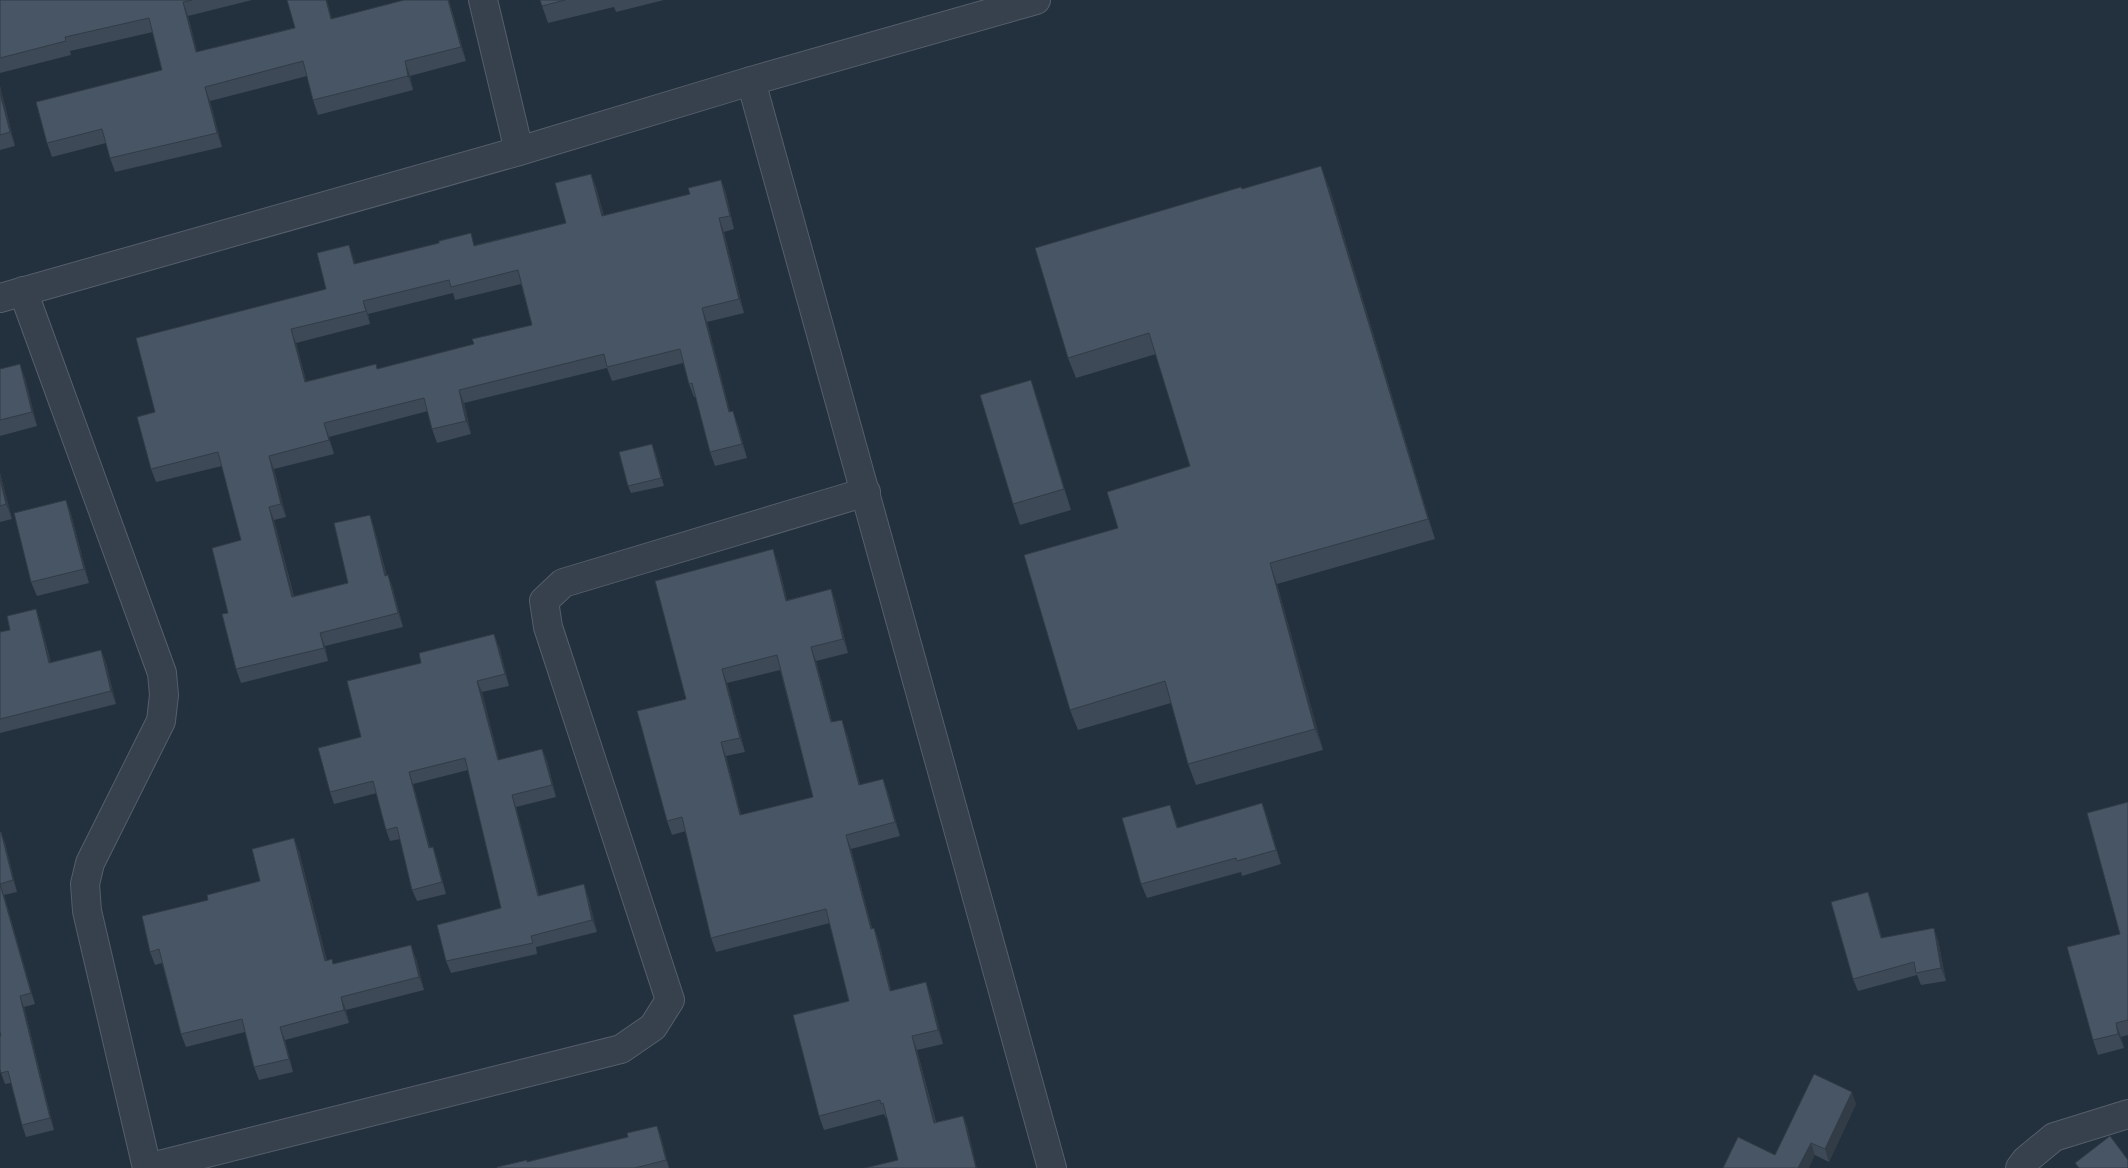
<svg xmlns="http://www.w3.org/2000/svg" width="2128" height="1168" font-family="'PT Sans',sans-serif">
	<rect width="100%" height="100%" fill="#23303d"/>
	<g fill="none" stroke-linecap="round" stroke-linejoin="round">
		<defs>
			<g id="street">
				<path d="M 483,0 L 519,151"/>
				<path d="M 751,81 L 1052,1168"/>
				<path d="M 23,291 L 162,673 L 164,695 L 161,721 L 90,863 L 85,884 L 87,911 L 147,1168"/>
				<path d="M 0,298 L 519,151 L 751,81 L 1036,0"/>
				<path d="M 147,1168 L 621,1049 L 653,1027 L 670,1000 L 548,627 L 544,601 L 563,583 L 866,492"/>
				<path d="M 2020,1168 L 2026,1160 L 2054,1137 L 2128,1114"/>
			</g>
		</defs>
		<use href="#street" stroke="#555f6b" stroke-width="30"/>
		<use href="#street" stroke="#37414d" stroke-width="28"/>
	</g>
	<g fill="#3d4956" fill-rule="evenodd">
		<path d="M 0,0 L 252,0 L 188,16 L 197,52 L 332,18 L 449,0 L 466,61 L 410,76 L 413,90 L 318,115 L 313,100 L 307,76 L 210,101 L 222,147 L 115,172 L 110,158 L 106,143 L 52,157 L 47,143 L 162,70 L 153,32 L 70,51 L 71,55 L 0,73 Z"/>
		<path d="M 540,0 L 664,0 L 616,12 L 614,7 L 548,23 Z"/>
		<path d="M 0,86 L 15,146 L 0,150 Z"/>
		<path d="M 591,174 L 596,187 L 604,216 L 690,194 L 721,180 L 726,193 L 734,229 L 724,232 L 744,313 L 707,322 L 730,412 L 738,425 L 747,458 L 715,466 L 710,452 L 696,397 L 694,397 L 689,384 L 683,363 L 612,381 L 607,368 L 464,403 L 471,434 L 437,443 L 432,429 L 428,411 L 329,437 L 334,454 L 274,469 L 286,517 L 274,520 L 294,596 L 348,583 L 370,515 L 374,528 L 387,576 L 388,575 L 393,589 L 403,627 L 325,646 L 328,661 L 241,683 L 236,669 L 228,613 L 241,540 L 222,466 L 156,482 L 151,469 L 155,412 L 326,289 L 354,259 L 355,264 L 475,245 L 566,223 ZM 521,284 L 532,325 L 474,344 L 378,369 L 306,381 L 296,343 L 370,324 L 368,314 L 453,293 L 455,300 Z"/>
		<path d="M 1329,187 L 1435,539 L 1277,584 L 1323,750 L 1196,785 L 1188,764 L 1171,703 L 1078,730 L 1070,710 L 1118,528 L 1190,466 L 1156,354 L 1076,378 L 1068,358 L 1242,189 Z"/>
		<path d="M 0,369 L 25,378 L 37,426 L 0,436 Z"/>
		<path d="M 1038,401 L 1071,510 L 1020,525 L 1013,504 Z"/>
		<path d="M 655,452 L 664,486 L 631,493 L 628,486 Z"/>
		<path d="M 0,473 L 12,519 L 0,522 Z"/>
		<path d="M 66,500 L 71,514 L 89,583 L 37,596 L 31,582 Z"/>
		<path d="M 778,563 L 787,600 L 831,589 L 836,603 L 848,653 L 816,661 L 832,722 L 847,734 L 860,785 L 883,779 L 888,793 L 900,836 L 851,849 L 872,928 L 874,928 L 879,942 L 891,991 L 931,996 L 943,1044 L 917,1050 L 936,1122 L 963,1116 L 968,1129 L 898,1160 L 887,1117 L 886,1118 L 884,1114 L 824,1130 L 819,1116 L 849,1001 L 830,923 L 716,952 L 711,938 L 686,831 L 672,835 L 667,821 L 686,699 ZM 780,670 L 813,797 L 741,815 L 726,756 L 745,752 L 727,683 Z"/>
		<path d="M 36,609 L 40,622 L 51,663 L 101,650 L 106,663 L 116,704 L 0,733 L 0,632 L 10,630 Z"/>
		<path d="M 499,646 L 509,686 L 482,692 L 499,760 L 542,749 L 547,761 L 556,797 L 516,807 L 539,895 L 588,896 L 597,932 L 536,947 L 537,954 L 451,973 L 446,961 L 501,908 L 468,770 L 413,784 L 430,848 L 437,859 L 446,894 L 417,901 L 412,890 L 400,839 L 390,841 L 386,830 L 377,793 L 334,804 L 330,792 L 361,737 L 421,663 Z"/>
		<path d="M 2128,802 L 2128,1035 L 2121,1037 L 2124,1048 L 2098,1055 L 2093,1040 L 2120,934 Z"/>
		<path d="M 1262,803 L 1267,817 L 1281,864 L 1242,876 L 1241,872 L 1147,898 L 1141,884 L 1175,819 L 1178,828 Z"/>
		<path d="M 0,832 L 5,843 L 17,892 L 4,895 L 35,1004 L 24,1007 L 54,1130 L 26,1137 L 22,1125 L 11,1083 L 5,1084 L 1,1073 Z"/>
		<path d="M 299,851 L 327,961 L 332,959 L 333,964 L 416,958 L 424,990 L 346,1010 L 349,1023 L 285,1040 L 293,1072 L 259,1080 L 254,1067 L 245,1032 L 186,1047 L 181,1034 L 162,963 L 155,965 L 150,952 L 208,900 L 260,881 Z"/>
		<path d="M 1868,892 L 1872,904 L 1882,938 L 1938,940 L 1946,981 L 1921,985 L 1917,975 L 1858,991 L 1853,979 Z"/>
		<path d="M 1856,1104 L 1829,1162 L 1815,1155 L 1723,1168 L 1775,1155 Z"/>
		<path d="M 657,1126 L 661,1137 L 669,1168 L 497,1168 L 527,1162 L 628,1137 Z"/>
	</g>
	<g fill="#323c46">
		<path d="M 326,0 L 327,0 L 336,33 L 331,19 Z"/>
		<path d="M 448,0 L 449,0 L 466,61 L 461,47 Z"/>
		<path d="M 183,2 L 188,16 L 201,66 L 196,52 Z"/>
		<path d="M 405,61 L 410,76 L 413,90 L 408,76 Z"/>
		<path d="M 0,86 L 15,146 L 10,132 L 0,93 Z"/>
		<path d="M 205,87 L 210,101 L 222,147 L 217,133 Z"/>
		<path d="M 1321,166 L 1329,187 L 1435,539 L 1428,519 Z"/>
		<path d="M 591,174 L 596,187 L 607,229 L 602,216 Z"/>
		<path d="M 721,180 L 726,193 L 734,229 L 730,216 Z"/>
		<path d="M 719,218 L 724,232 L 744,313 L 739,299 Z"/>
		<path d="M 349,245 L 354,259 L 359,278 L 354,264 Z"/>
		<path d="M 363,301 L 368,314 L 370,324 L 366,311 Z"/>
		<path d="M 702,308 L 707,322 L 734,426 L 729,412 Z"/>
		<path d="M 291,329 L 296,343 L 310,395 L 305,382 Z"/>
		<path d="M 20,364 L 25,378 L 37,426 L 32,412 Z"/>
		<path d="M 1031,380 L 1038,401 L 1071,510 L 1064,489 Z"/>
		<path d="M 459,390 L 464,403 L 471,434 L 466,421 Z"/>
		<path d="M 733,411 L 738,425 L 747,458 L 742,444 Z"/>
		<path d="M 324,423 L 329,437 L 334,454 L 329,440 Z"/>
		<path d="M 652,444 L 655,452 L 664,486 L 661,478 Z"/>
		<path d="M 269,456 L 274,469 L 286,517 L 281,504 Z"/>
		<path d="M 0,473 L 12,519 L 6,504 L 0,479 Z"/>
		<path d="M 66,500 L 71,514 L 89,583 L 84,569 Z"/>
		<path d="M 269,507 L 274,520 L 297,610 L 292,597 Z"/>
		<path d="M 370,515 L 374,528 L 390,589 L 385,576 Z"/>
		<path d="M 773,549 L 778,563 L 791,615 L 786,601 Z"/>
		<path d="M 1270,563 L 1277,584 L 1323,750 L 1315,729 Z"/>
		<path d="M 388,575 L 393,589 L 403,627 L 398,613 Z"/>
		<path d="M 831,589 L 836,603 L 848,653 L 843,639 Z"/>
		<path d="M 36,609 L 40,622 L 54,676 L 49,663 Z"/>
		<path d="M 320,633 L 325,646 L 328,661 L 324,648 Z"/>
		<path d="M 494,634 L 499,646 L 509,686 L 505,674 Z"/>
		<path d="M 811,647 L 816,661 L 836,736 L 831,722 Z"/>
		<path d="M 101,650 L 106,663 L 116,704 L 111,691 Z"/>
		<path d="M 722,669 L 727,683 L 745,752 L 740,738 Z"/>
		<path d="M 477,681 L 482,692 L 502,772 L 498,760 Z"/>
		<path d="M 842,720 L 847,734 L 864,799 L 859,785 Z"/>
		<path d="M 721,742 L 726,756 L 745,829 L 740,815 Z"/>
		<path d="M 542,749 L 547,761 L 556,797 L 552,785 Z"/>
		<path d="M 409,772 L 413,784 L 433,860 L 429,848 Z"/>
		<path d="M 883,779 L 888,793 L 900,836 L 895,822 Z"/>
		<path d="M 512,795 L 516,807 L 542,908 L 538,896 Z"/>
		<path d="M 1262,803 L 1267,817 L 1281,864 L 1276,850 Z"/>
		<path d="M 1170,805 L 1175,819 L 1182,842 L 1177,828 Z"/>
		<path d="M 1,832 L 5,843 L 17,892 L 13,880 Z"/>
		<path d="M 846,835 L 851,849 L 876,943 L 871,929 Z"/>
		<path d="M 294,838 L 299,851 L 330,974 L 325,961 Z"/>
		<path d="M 433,847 L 437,859 L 446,894 L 442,882 Z"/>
		<path d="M 0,884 L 4,895 L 35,1004 L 31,993 Z"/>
		<path d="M 584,884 L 588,896 L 597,932 L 592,920 Z"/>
		<path d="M 1868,892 L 1872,904 L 1885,950 L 1881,938 Z"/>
		<path d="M 874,928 L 879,942 L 895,1005 L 890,991 Z"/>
		<path d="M 1934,928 L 1938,940 L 1946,981 L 1941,968 Z"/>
		<path d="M 411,945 L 416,958 L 424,990 L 419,977 Z"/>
		<path d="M 926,982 L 931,996 L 943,1044 L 938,1030 Z"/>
		<path d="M 20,996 L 24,1007 L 54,1130 L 50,1118 Z"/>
		<path d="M 341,997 L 346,1010 L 349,1023 L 344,1010 Z"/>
		<path d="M 2116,1023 L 2121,1037 L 2124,1048 L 2118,1034 Z"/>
		<path d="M 280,1027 L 285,1040 L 293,1072 L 289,1059 Z"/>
		<path d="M 912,1036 L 917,1050 L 939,1137 L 934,1123 Z"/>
		<path d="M 1852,1092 L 1856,1104 L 1829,1162 L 1825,1149 Z"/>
		<path d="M 963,1116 L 968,1129 L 977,1168 L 976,1168 Z"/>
		<path d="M 657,1126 L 661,1137 L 669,1168 L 666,1160 Z"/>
		<path d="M 1811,1143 L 1815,1155 L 1809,1168 L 1798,1168 Z"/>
	</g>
	<g fill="#475564" stroke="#323c46" fill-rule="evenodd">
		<path d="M 0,0 L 192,0 L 183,2 L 196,52 L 295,28 L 287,0 L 326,0 L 331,19 L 404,0 L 448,0 L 461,47 L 405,61 L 408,76 L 313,100 L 303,61 L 205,87 L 217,133 L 110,158 L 102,129 L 47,143 L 36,102 L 162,70 L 149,18 L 65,37 L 66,41 L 0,58 Z"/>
		<path d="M 540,0 L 565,0 L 542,6 Z"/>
		<path d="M 0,93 L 10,132 L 0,135 Z"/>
		<path d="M 1321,166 L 1428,519 L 1270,563 L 1315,729 L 1188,764 L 1165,681 L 1070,710 L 1024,555 L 1118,528 L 1107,492 L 1190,466 L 1149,333 L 1068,358 L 1035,248 L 1241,187 L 1242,189 Z"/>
		<path d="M 591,174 L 602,216 L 690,194 L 688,188 L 721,180 L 730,216 L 719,218 L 739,299 L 702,308 L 729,412 L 733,411 L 742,444 L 710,452 L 692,383 L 689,384 L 680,349 L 607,367 L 604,354 L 459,390 L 466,421 L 432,429 L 424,398 L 324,423 L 329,440 L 269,456 L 281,504 L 269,507 L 292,597 L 348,583 L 334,523 L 370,515 L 385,576 L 388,575 L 398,613 L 320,633 L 324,648 L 236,669 L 222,614 L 228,613 L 212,548 L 241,540 L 218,452 L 151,469 L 137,417 L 155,412 L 136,338 L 326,289 L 317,253 L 349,245 L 354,264 L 439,243 L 439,241 L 471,233 L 474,246 L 566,223 L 555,183 ZM 518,270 L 532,325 L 472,339 L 474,344 L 377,369 L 376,364 L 305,382 L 291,329 L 366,311 L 363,301 L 449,280 L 451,287 Z"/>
		<path d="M 20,364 L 32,412 L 0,420 L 0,369 Z"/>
		<path d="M 1031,380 L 1064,489 L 1013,504 L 980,395 Z"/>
		<path d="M 652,444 L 661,478 L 628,486 L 619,452 Z"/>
		<path d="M 0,479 L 6,504 L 0,506 Z"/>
		<path d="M 66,500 L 84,569 L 31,582 L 14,513 Z"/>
		<path d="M 773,549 L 786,601 L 831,589 L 843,639 L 811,647 L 831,722 L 842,720 L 859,785 L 883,779 L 895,822 L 846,835 L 871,929 L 874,928 L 890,991 L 926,982 L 938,1030 L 912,1036 L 934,1123 L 963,1116 L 976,1168 L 865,1168 L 898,1160 L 883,1103 L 881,1104 L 880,1100 L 819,1116 L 793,1015 L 849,1001 L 826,909 L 711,938 L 682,817 L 667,821 L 637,711 L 686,699 L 655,581 ZM 777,655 L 813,797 L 740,815 L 721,742 L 740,738 L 722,669 Z"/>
		<path d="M 36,609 L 49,663 L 101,650 L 111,691 L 0,719 L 0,632 L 10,630 L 7,616 Z"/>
		<path d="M 494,634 L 505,674 L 477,681 L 498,760 L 542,749 L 552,785 L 512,795 L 538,896 L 584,884 L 592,920 L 531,936 L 533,943 L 446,961 L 437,925 L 501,908 L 465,758 L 409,772 L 429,848 L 433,847 L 442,882 L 412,890 L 397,827 L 386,830 L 373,781 L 330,792 L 318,748 L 361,737 L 347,681 L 421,663 L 419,653 Z"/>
		<path d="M 2128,802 L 2128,1020 L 2116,1023 L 2118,1034 L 2093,1040 L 2067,947 L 2120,934 L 2087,813 Z"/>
		<path d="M 1262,803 L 1276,850 L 1237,861 L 1236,858 L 1141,884 L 1122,818 L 1170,805 L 1177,828 Z"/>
		<path d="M 0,832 L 1,832 L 13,880 L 0,884 L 31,993 L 20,996 L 50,1118 L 22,1125 L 8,1071 L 1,1073 L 0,1069 L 0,1036 L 1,1036 L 0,1031 Z"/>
		<path d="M 294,838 L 325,961 L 332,959 L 333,964 L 411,945 L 419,977 L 341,997 L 344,1010 L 280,1027 L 289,1059 L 254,1067 L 242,1019 L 181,1034 L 159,949 L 150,952 L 142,916 L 208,900 L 207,895 L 260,881 L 252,849 Z"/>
		<path d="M 1868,892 L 1881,938 L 1934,928 L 1941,968 L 1916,973 L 1914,962 L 1853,979 L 1831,902 Z"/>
		<path d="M 1814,1074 L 1852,1092 L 1825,1149 L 1811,1143 L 1798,1168 L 1723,1168 L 1738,1137 L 1775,1155 Z"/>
		<path d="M 657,1126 L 666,1160 L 635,1168 L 497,1168 L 497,1167 L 527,1160 L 527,1162 L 628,1137 L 627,1133 Z"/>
		<path d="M 2110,1136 L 2128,1160 L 2128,1168 L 2079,1168 L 2075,1163 Z"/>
	</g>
</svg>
